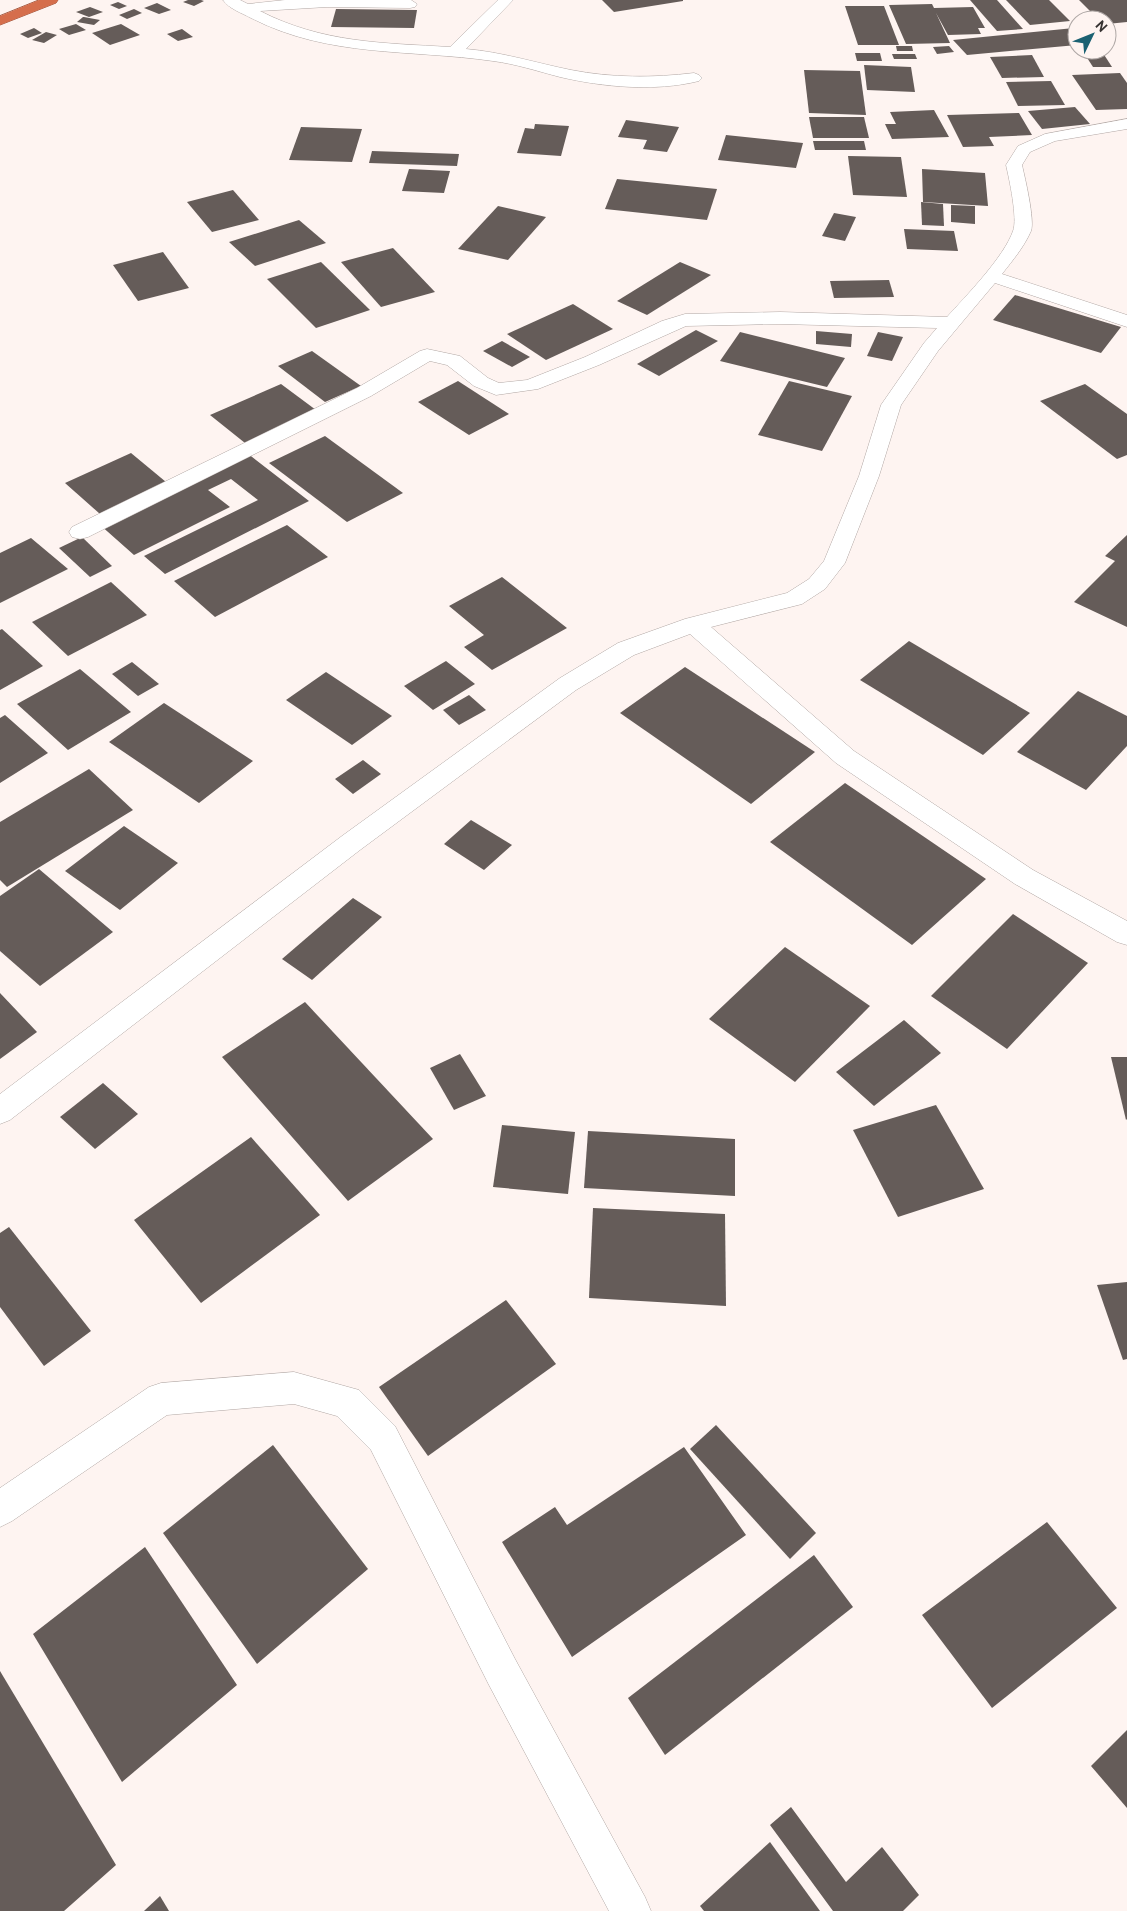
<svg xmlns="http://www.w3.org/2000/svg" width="1127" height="1911" font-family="Overpass,sans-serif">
	<rect width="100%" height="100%" fill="#fef4f1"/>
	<g fill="#655c59">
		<path d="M 188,0 L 201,0 L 204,1 L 194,6 L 183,2 Z"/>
		<path d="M 602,0 L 683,0 L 683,1 L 614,12 Z"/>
		<path d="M 970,0 L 997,0 L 1023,29 L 997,31 Z"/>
		<path d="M 1006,0 L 1049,0 L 1070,21 L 1030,25 Z"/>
		<path d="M 1079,0 L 1127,0 L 1127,22 L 1107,24 L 1107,20 L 1099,20 Z"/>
		<path d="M 118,2 L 127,6 L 119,9 L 110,5 Z"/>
		<path d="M 157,3 L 171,10 L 159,14 L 144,8 Z"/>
		<path d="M 932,4 L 934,8 L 973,7 L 985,28 L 978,28 L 981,34 L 948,35 L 936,13 L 950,43 L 906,44 L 889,5 Z"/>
		<path d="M 845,6 L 884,6 L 899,45 L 858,45 Z"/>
		<path d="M 90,7 L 103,12 L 89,17 L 76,12 Z"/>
		<path d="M 134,9 L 142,13 L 127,19 L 119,15 Z"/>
		<path d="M 336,9 L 417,10 L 414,28 L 331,27 Z"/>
		<path d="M 83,17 L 84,17 L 100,20 L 94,25 L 77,22 Z"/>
		<path d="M 76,24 L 86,30 L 69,35 L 59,29 Z"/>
		<path d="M 121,24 L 140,35 L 110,45 L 92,33 Z"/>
		<path d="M 34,28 L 42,33 L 28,38 L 20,34 Z"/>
		<path d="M 1074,28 L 1077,31 L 1077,45 L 967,55 L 953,40 Z"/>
		<path d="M 182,29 L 193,37 L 178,41 L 167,34 Z"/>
		<path d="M 46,32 L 57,35 L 44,43 L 32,40 Z"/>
		<path d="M 896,46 L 912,46 L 913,51 L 897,51 Z"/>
		<path d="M 949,46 L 954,52 L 937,54 L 933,47 Z"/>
		<path d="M 1082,50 L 1101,50 L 1112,67 L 1093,67 Z"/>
		<path d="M 855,53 L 880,53 L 882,61 L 857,61 Z"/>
		<path d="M 892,54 L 915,54 L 917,59 L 894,59 Z"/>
		<path d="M 1032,55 L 1044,77 L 1002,78 L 990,57 Z"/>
		<path d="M 864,65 L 911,67 L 915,92 L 867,90 Z"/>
		<path d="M 804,70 L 860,71 L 866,115 L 809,113 Z"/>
		<path d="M 1120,73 L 1127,83 L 1127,109 L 1096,110 L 1072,75 Z"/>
		<path d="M 1051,81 L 1065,105 L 1018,106 L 1006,82 Z"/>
		<path d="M 1075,107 L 1090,124 L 1042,129 L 1028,111 Z"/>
		<path d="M 934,110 L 949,137 L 892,139 L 885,124 L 896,124 L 890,112 Z"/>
		<path d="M 1019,113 L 1032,135 L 989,137 L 994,146 L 963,147 L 947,115 Z"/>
		<path d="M 809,117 L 864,117 L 869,138 L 813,138 Z"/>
		<path d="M 626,120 L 679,127 L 667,152 L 643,149 L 647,140 L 618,137 Z"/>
		<path d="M 535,124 L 569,126 L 561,156 L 517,153 L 525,128 L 534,129 Z"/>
		<path d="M 301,127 L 362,129 L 352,162 L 289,160 Z"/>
		<path d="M 726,135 L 803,143 L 796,168 L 718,160 Z"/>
		<path d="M 813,141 L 864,141 L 866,150 L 815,150 Z"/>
		<path d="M 372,151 L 459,154 L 457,166 L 369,163 Z"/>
		<path d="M 848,156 L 901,157 L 907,197 L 853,195 Z"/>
		<path d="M 409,169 L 450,171 L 444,193 L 402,191 Z"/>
		<path d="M 922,169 L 985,173 L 988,206 L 923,202 Z"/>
		<path d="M 617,179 L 717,189 L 707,220 L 605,209 Z"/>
		<path d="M 233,190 L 259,220 L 212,232 L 187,202 Z"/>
		<path d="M 921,202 L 943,204 L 944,226 L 922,225 Z"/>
		<path d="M 951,205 L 975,206 L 975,224 L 951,222 Z"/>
		<path d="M 498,206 L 546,217 L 508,260 L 458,249 Z"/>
		<path d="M 834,213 L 856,217 L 845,241 L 822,236 Z"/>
		<path d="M 299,220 L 326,243 L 255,266 L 229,242 Z"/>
		<path d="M 904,229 L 954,231 L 958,251 L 907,249 Z"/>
		<path d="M 393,248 L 435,292 L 381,307 L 341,262 Z"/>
		<path d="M 163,252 L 189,288 L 138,301 L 113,265 Z"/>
		<path d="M 321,262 L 370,310 L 316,328 L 267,279 Z"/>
		<path d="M 680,262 L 711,275 L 647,315 L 617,301 Z"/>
		<path d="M 889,280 L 894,297 L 834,298 L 830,281 Z"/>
		<path d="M 1015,295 L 1121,327 L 1101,353 L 993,320 Z"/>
		<path d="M 573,304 L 613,329 L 546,360 L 507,334 Z"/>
		<path d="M 696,330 L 718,341 L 659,376 L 637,364 Z"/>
		<path d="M 816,331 L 852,334 L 851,347 L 816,344 Z"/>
		<path d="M 740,332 L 845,358 L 827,387 L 720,361 Z"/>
		<path d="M 878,332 L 903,337 L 892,361 L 867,356 Z"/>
		<path d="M 502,341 L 530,357 L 512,367 L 483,351 Z"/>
		<path d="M 312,351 L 361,386 L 325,402 L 278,366 Z"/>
		<path d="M 458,381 L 509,414 L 469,435 L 418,402 Z"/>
		<path d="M 789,381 L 852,396 L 822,451 L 758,435 Z"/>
		<path d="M 281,384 L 316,410 L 245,443 L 210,415 Z"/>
		<path d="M 1085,384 L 1127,414 L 1127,455 L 1117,459 L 1040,401 Z"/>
		<path d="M 325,436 L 403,493 L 347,522 L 269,463 Z"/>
		<path d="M 131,453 L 166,482 L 100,514 L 65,483 Z"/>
		<path d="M 247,453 L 309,501 L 165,574 L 144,556 L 258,500 L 231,479 L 208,490 L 230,507 L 134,555 L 99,524 Z"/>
		<path d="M 287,525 L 328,557 L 215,617 L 174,581 Z"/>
		<path d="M 1127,535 L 1127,627 L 1074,602 L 1115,561 L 1105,556 Z"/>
		<path d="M 82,537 L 112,566 L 90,577 L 59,548 Z"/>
		<path d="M 31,538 L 68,569 L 0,603 L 0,553 Z"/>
		<path d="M 502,577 L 567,628 L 492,670 L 464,647 L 484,635 L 449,606 Z"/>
		<path d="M 111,582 L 147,615 L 68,656 L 32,622 Z"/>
		<path d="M 2,629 L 43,666 L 0,690 L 0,630 Z"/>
		<path d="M 909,641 L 1030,713 L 983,755 L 860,680 Z"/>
		<path d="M 446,661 L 475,684 L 433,710 L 404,686 Z"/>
		<path d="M 132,662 L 159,684 L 138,696 L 112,674 Z"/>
		<path d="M 685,667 L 815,752 L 751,804 L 620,713 Z"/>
		<path d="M 80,669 L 131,712 L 68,750 L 17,704 Z"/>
		<path d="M 326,672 L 392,716 L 352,745 L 286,700 Z"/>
		<path d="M 1078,691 L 1127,716 L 1127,746 L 1086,790 L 1017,752 Z"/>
		<path d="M 469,695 L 486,710 L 459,725 L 443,710 Z"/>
		<path d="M 164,703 L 253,761 L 199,803 L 109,742 Z"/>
		<path d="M 5,715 L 48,753 L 0,783 L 0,718 Z"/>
		<path d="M 363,760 L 381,774 L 353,794 L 335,779 Z"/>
		<path d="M 89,769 L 133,810 L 7,887 L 0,880 L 0,822 Z"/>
		<path d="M 845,783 L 986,879 L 912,945 L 770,842 Z"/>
		<path d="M 471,820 L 512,845 L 484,870 L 444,844 Z"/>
		<path d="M 124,826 L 178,863 L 120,910 L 65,871 Z"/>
		<path d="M 39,869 L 113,932 L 40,986 L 0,951 L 0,896 Z"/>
		<path d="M 353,898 L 382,917 L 312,980 L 282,959 Z"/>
		<path d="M 1013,914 L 1088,963 L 1007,1049 L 931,996 Z"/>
		<path d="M 785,947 L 870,1006 L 795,1082 L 709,1019 Z"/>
		<path d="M 0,993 L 37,1032 L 0,1059 Z"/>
		<path d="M 305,1002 L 433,1139 L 348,1201 L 222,1057 Z"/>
		<path d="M 904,1020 L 941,1053 L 874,1106 L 836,1072 Z"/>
		<path d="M 460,1054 L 486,1096 L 454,1110 L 430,1068 Z"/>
		<path d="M 1111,1057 L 1127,1057 L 1127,1119 L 1126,1120 Z"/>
		<path d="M 103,1083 L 138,1114 L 95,1149 L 60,1117 Z"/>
		<path d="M 936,1105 L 984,1189 L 898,1217 L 853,1130 Z"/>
		<path d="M 502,1125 L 575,1132 L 568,1194 L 493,1187 Z"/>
		<path d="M 588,1131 L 735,1139 L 735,1196 L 584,1188 Z"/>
		<path d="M 251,1137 L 320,1215 L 201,1303 L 134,1220 Z"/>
		<path d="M 593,1208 L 725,1214 L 726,1306 L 589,1298 Z"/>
		<path d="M 9,1227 L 91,1331 L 44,1366 L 0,1307 L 0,1233 Z"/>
		<path d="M 1127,1282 L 1127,1359 L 1123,1360 L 1097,1285 Z"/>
		<path d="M 506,1300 L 556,1364 L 428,1456 L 379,1387 Z"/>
		<path d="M 716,1425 L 816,1533 L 790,1559 L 690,1449 Z"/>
		<path d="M 273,1445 L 368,1569 L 257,1664 L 163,1533 Z"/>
		<path d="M 684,1447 L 746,1535 L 572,1657 L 502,1542 L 555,1507 L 567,1525 Z"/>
		<path d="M 1047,1522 L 1117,1608 L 992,1708 L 922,1615 Z"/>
		<path d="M 145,1547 L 237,1685 L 122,1782 L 33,1634 Z"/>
		<path d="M 814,1555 L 853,1607 L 665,1755 L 628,1698 Z"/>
		<path d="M 0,1671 L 116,1865 L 64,1911 L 0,1911 Z"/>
		<path d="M 1127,1730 L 1127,1808 L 1091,1766 Z"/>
		<path d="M 791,1807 L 846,1882 L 882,1847 L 919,1895 L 903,1911 L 833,1911 L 770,1825 Z"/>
		<path d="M 770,1842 L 820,1911 L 704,1911 L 700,1906 Z"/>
		<path d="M 160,1896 L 169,1911 L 144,1911 Z"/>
	</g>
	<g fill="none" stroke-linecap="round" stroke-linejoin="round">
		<defs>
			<g id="minor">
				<path d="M 223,0 L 240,0 L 248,4 L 285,0 L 411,0 L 417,4 L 415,7 L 410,8 L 327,7 L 260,11 C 322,43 383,43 450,47 L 498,0 L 513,0 L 466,49 C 502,52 536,63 571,70 C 612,78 653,78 694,73 L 699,75 L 702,78 L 699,81 C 655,92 603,87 560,77 C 537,71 516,64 493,61 C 409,49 329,58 251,18 C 242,13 229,9 223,0 Z"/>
				<path d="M 1127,119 L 1127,129 L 1055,141 L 1030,152 L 1022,165 C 1025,178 1035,220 1031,231 C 1024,247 1013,260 1002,274 L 1127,315 L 1127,327 L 995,283 L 938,351 L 901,405 L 879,476 L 845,563 L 825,589 L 802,604 L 711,627 L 854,751 L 1033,870 L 1127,921 L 1127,945 L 1117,942 L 1015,884 L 836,763 L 690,634 L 634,655 L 576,690 L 360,850 L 10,1120 L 0,1124 L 0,1094 L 342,836 L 560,678 L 618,643 L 685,619 L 787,593 L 809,579 L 824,561 L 859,476 L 881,405 L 924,343 L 937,328 L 780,324 L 686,326 L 599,365 L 538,389 L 496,395 L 474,386 L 447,365 L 430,361 L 371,396 L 88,537 L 80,539 L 72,537 L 69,532 L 72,527 L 357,388 L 420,351 L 427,349 L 460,356 L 488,378 L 499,383 L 527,380 L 585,357 L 662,321 L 685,314 L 780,312 L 947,317 C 966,296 1004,257 1013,231 C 1018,219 1009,178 1006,165 L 1018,146 L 1045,134 Z"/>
				<path d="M 294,1372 L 359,1390 L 395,1426 L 515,1659 L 645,1897 L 651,1911 L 609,1911 L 489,1685 L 371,1450 L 337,1416 L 294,1404 L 167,1415 L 12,1521 L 0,1527 L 0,1488 L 149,1387 L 161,1383 Z"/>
			</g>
			<path id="highway" d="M 39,0 L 58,0 L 56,3 L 0,25 L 0,16 Z"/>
		</defs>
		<use href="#minor" stroke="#b1a7a4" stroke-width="1"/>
		<use href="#highway" stroke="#9e5943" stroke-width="1"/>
		<use href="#minor" fill="#fff" fill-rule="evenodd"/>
		<use href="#highway" fill="#d56e4c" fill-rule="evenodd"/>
	</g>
	<g transform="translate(1092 35) rotate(47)"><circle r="24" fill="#fef4f1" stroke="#aea7a5"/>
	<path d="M0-4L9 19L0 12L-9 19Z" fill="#1b6172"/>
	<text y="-8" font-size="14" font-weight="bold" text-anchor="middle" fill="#373332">N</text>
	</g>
</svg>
